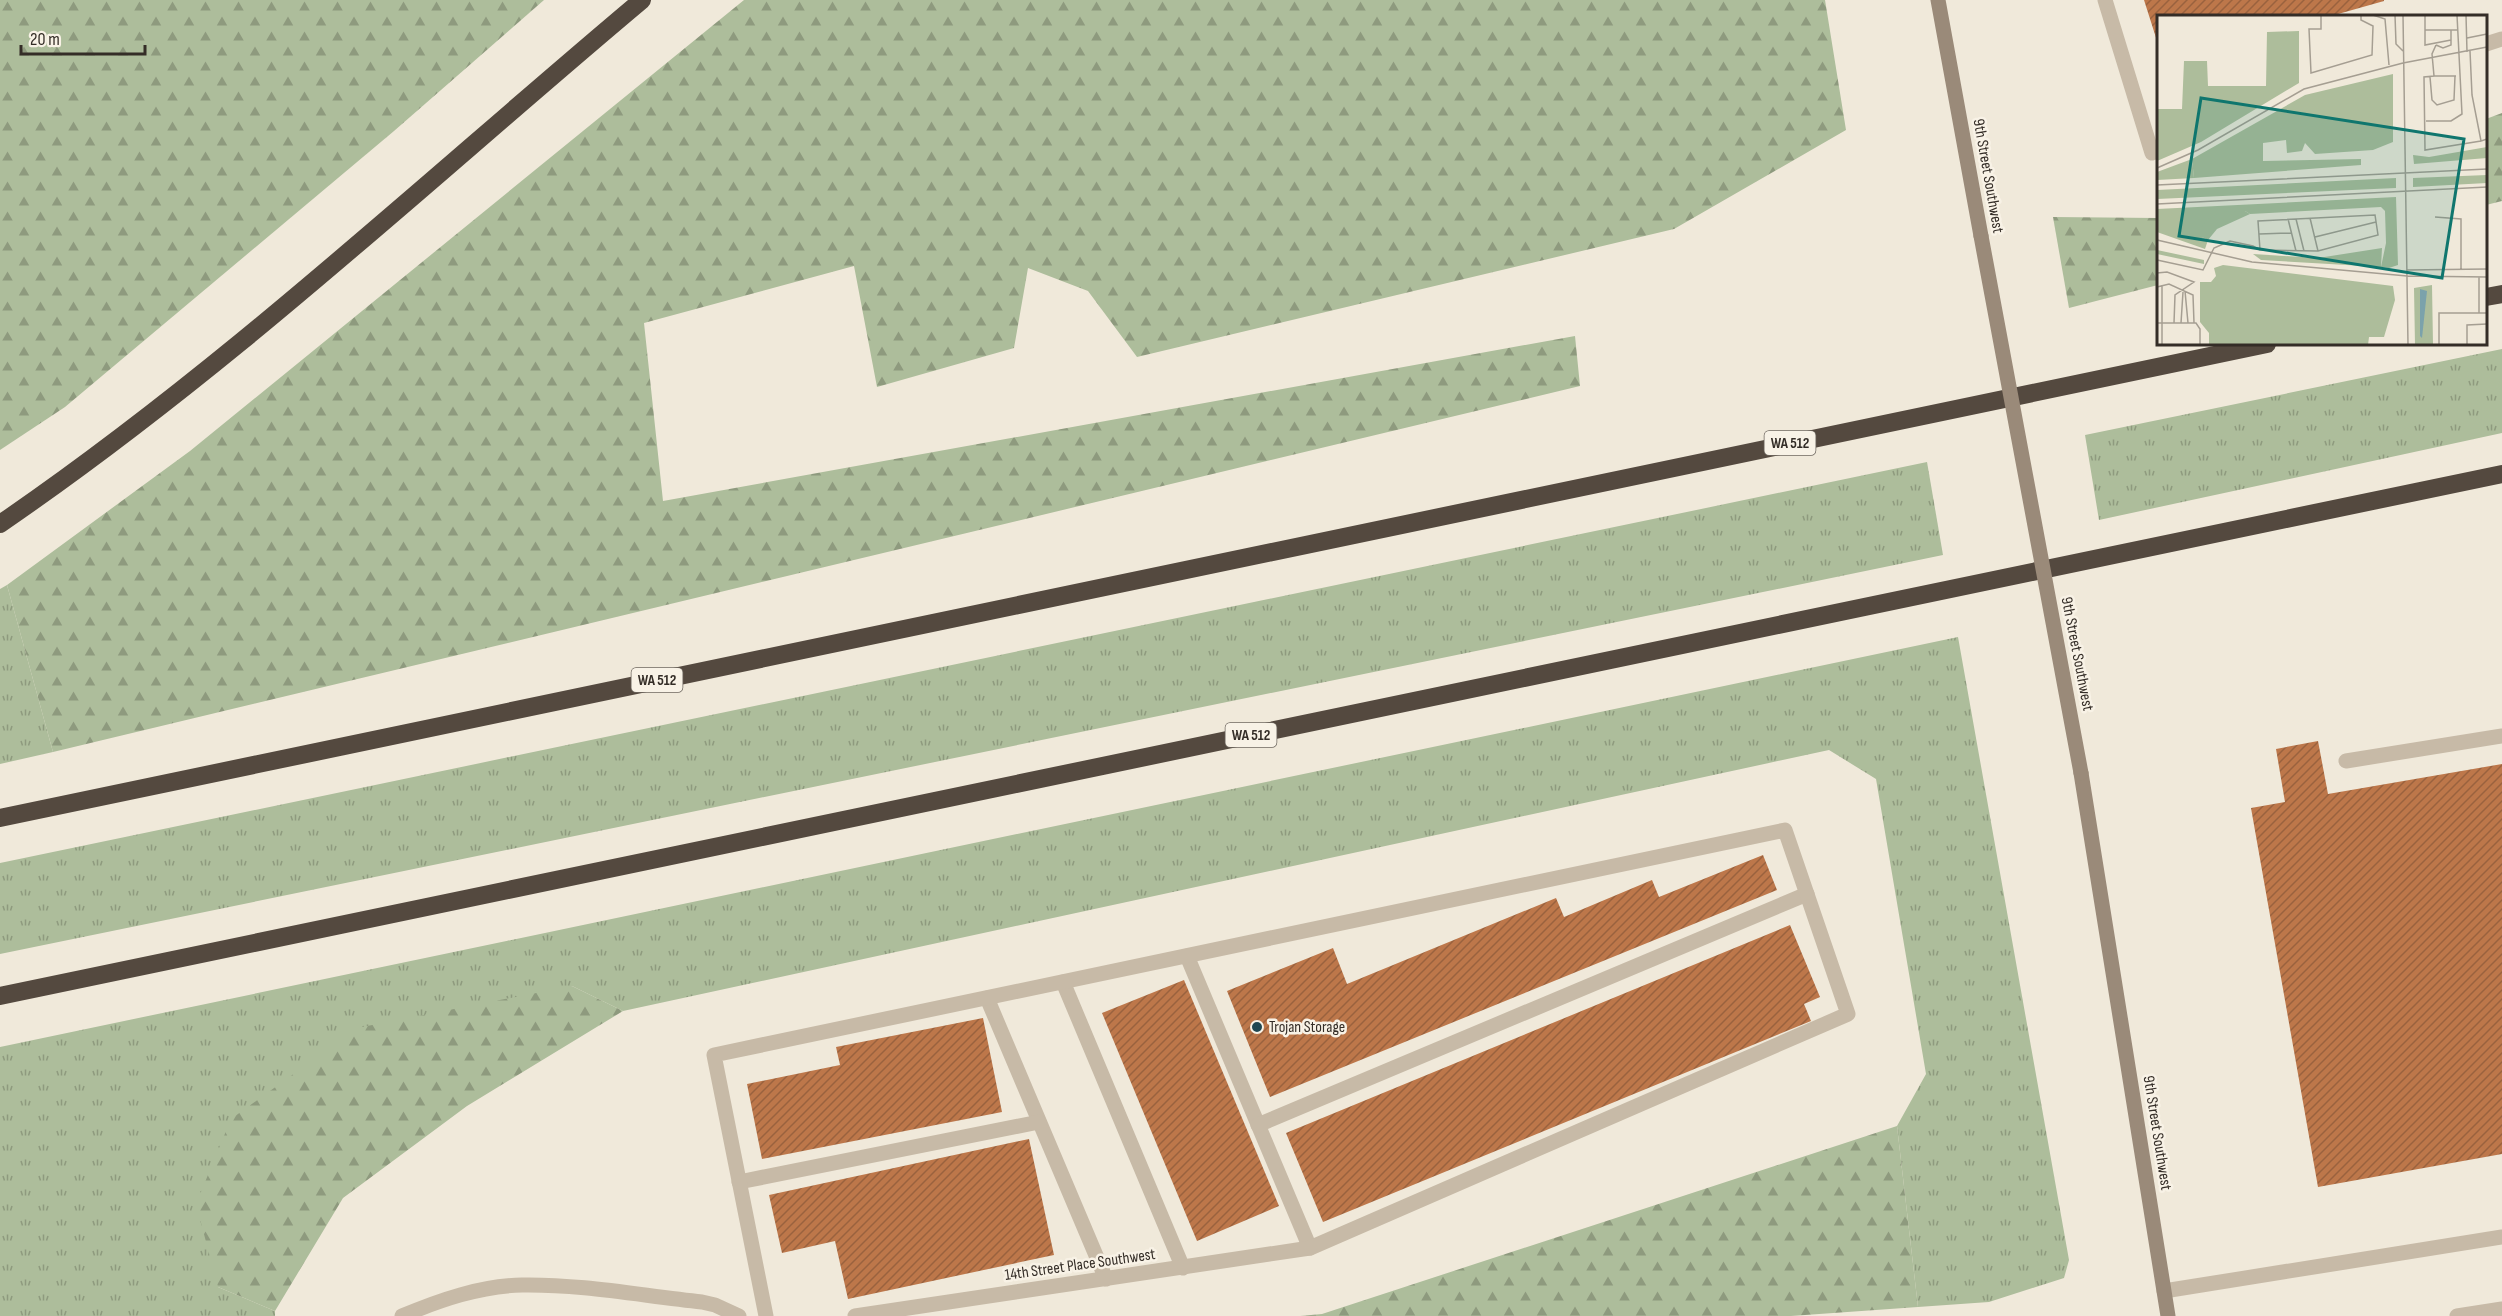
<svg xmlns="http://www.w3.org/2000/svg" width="2502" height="1316" font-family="'Sofia Sans Condensed',sans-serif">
	<defs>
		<pattern id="grass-tufts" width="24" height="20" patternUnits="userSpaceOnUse" patternTransform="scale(1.5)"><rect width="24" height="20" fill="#adbd9b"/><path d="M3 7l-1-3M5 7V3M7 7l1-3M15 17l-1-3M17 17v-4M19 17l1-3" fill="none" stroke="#8e9a7e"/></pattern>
		<pattern id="forest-firs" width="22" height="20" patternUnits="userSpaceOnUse" patternTransform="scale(1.5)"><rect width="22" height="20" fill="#adbd9b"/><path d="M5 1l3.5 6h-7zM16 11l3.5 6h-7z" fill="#8e9a7e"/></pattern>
		<pattern id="building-hatch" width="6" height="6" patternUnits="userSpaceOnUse" patternTransform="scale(1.5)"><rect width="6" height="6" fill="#bd774a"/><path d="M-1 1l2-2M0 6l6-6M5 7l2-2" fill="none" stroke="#9a623e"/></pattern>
	</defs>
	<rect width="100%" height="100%" fill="#f0e9da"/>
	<g fill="url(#grass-tufts)">
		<path d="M 2502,349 L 2502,433 L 2099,520 L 2085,435 Z"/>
		<path d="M 1927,462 L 1943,555 L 0,954 L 0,863 Z"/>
		<path d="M 7,585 L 53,752 L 0,764 L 0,589 Z"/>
		<path d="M 1958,637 L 2069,1260 L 2064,1278 L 1989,1302 L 1918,1307 L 1897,1126 L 1926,1074 L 1876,779 L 1829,750 L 623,1011 L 572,986 L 218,1287 L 275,1311 L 275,1316 L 0,1316 L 0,1047 Z"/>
	</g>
	<g fill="url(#forest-firs)">
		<path d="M 0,0 L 544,0 L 394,131 L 65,407 L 0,450 Z"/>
		<path d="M 744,0 L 1825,0 L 1846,130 L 1674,229 L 1137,357 L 1088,291 L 1028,268 L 1014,348 L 877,387 L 854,266 L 644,323 L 663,501 L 1575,336 L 1580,386 L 53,752 L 7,585 L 190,451 Z"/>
		<path d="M 2502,113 L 2502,201 L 2486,205 L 2486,119 Z"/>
		<path d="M 2053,217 L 2158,218 L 2158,285 L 2069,308 Z"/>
		<path d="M 572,986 L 623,1011 L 467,1106 L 343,1198 L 275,1311 L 218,1287 L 196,1204 L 231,1119 L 357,1028 Z"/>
		<path d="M 1897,1126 L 1918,1307 L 1791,1316 L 1300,1316 L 1322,1314 Z"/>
	</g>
	<g fill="url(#building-hatch)">
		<path d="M 2144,0 L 2384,0 L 2384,1 L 2331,16 L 2158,16 L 2158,44 Z"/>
		<path d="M 2318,741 L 2328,794 L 2502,764 L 2502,1154 L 2318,1187 L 2251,808 L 2285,802 L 2276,749 Z"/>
		<path d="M 1763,855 L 1777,890 L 1270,1097 L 1227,991 L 1333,948 L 1347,984 L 1556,898 L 1564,917 L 1652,880 L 1659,897 Z"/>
		<path d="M 1790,925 L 1820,997 L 1804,1004 L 1811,1021 L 1323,1222 L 1286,1133 Z"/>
		<path d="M 1184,980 L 1279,1206 L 1197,1241 L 1102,1013 Z"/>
		<path d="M 983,1018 L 1002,1112 L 762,1159 L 747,1084 L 840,1065 L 836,1047 Z"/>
		<path d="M 1029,1139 L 1054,1255 L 848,1299 L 835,1241 L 782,1253 L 769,1195 Z"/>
	</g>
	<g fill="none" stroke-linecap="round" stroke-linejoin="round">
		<g stroke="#c7baa7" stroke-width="15">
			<path d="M 2105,0 L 2152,153 L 2158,151"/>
			<path d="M 2486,44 L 2502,39"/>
			<path d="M 2346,761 L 2502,736"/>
			<path d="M 1187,956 L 1310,1248"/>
			<path d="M 1063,982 L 1183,1268"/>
			<path d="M 987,998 L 1106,1279"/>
			<path d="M 1258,1125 L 1807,894"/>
			<path d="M 739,1182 L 1039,1122"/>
			<path d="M 2164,1291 L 2502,1237"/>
			<path d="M 402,1316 C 440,1300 480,1286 522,1285 C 582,1284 643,1296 702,1302 L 715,1305 L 739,1316"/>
			<path d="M 766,1316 L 714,1055 L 1785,830 L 1848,1014 L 1310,1248 L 855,1316"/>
			<path d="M 2457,1316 L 2502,1309"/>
		</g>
		<g stroke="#9a8a79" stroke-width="15">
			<path d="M 1938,0 L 1981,236"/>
			<path d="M 2081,773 L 2168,1316"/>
		</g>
		<g stroke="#54493f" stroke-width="18">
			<path d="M 2486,297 L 2502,294"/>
			<path d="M 0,524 C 228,368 431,177 642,0"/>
			<path d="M 0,818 L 2267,344"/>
			<path d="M 0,996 L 2502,474"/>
		</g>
		<path stroke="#9a8a79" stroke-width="15" d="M 1981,236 L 2081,773"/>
	</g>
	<circle fill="#204752" stroke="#f8f2e6" stroke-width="2" cx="1257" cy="1027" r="6"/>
	<g text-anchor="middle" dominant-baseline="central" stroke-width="5" stroke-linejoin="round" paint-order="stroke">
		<g fill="#f8f2e6" stroke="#6f6860" stroke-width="1.5">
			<rect x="1764.5" y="431" width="51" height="24" rx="4.5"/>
			<rect x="631.5" y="668" width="51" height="24" rx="4.5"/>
			<rect x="1225.5" y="723" width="51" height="24" rx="4.5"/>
		</g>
		<g font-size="15" font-weight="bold" fill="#342d27">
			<text x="1790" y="443">WA 512</text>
			<text x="657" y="680">WA 512</text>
			<text x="1251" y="735">WA 512</text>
		</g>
		<g font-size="16" fill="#342d27" stroke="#f8f2e6">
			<text transform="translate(1988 176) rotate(80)">9th Street Southwest</text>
			<text transform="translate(2077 654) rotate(79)">9th Street Southwest</text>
			<text transform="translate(2157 1133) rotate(81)">9th Street Southwest</text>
			<text transform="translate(1080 1265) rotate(-8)">14th Street Place Southwest</text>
		</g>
		<g font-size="16" fill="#342d27" stroke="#f8f2e6" text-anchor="start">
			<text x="1269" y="1027">Trojan Storage</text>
		</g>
	</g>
	<g transform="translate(2157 15)">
		<rect width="330" height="330" fill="#f0e9da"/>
		<path d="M 35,144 L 37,163 L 0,165 L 0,157 ZM 330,160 L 330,168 L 256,172 L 256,163 ZM 239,163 L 239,173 L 0,184 L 0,175 ZM 239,182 L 241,250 L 232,253 L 224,252 L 229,228 L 228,196 L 224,192 L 93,199 L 88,196 L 45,222 L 51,225 L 48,234 L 0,217 L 0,194 ZM 0,235 L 47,245 L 47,249 L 0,239 ZM 275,270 L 276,330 L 258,330 L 257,273 Z" fill="#adbd9b"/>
		<path d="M 142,16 L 142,68 L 44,127 L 0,146 L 0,94 L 25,94 L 27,46 L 50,46 L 51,71 L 109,71 L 110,17 ZM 236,59 L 236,127 L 216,135 L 158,139 L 148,128 L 145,136 L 130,138 L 129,125 L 106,128 L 106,146 L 204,144 L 204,150 L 37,163 L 35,144 L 148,80 ZM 330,132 L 330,143 L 257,149 L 256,140 L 272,142 ZM 88,196 L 93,199 L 60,214 L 51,225 L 45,222 L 44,213 L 50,204 L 64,197 ZM 225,233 L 224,252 L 104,245 L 96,239 L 161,243 ZM 66,250 L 236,271 L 238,285 L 227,322 L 212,322 L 211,330 L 52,330 L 52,318 L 43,307 L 43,267 L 54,267 L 59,261 L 57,253 Z" fill="#adbd9b"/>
		<path d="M 263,274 L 270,276 L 265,323 L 263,321 Z" fill="#7ba2ab"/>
		<path fill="none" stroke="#a59e92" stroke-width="1.5" d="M 164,0 L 164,14 L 152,14 L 154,58 L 215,40 L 216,11 L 204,5 L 204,0M 216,0 L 228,4 L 232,50M 238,0 L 239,29 L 246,36M 246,0 L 251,330M 268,0 L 268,15 L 300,15M 309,0 L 310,37M 268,15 L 268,30 L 294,25M 310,23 L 330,19M 279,30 L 275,39 L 277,61 L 267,62 L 268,135 L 324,126M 279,30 L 286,33 L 294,30 L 294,15M 313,36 L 315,80 L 324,126 L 330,124M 246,48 L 330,32M 277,61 L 299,61M 273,62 L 275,85 L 280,90 L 297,85 L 298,61M 269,106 L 294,106 L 305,99 L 300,0M 0,153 L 41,135 L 147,74 L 246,48M 0,170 L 330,154M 0,189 L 330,172M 278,202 L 304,204 L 304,254M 153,203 L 161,236M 131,204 L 139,236M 139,204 L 147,236M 102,219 L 135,218M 158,222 L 219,207M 0,225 L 95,247 L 250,261M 0,245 L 46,255 L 57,233 L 73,226 L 96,231 L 101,234 L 103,235 L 104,235 L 161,236 L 221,220 L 218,200 L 101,206 L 103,235M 250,255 L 330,254M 0,258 L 10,257 L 37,267 L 18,280 L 17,308M 250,261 L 330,262M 322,262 L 322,298M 0,272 L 12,269 L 36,280 L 37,308M 28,276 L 31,308M 0,308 L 39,308 L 43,314 L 43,330M 24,308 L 26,277M 5,330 L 5,270M 282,330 L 282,298 L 330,298M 310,330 L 310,310 L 330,309"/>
		<path fill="#0f766e" fill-opacity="0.15" stroke="#0f766e" stroke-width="3" d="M 44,83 L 307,124 L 285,263 L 22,221 Z"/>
		<rect width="330" height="330" fill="none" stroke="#342d27" stroke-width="3"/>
	</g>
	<path d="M21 45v9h124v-9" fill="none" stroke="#342d27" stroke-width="3"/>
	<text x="30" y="45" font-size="18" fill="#342d27" stroke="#f8f2e6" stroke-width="4.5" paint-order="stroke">20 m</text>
</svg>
